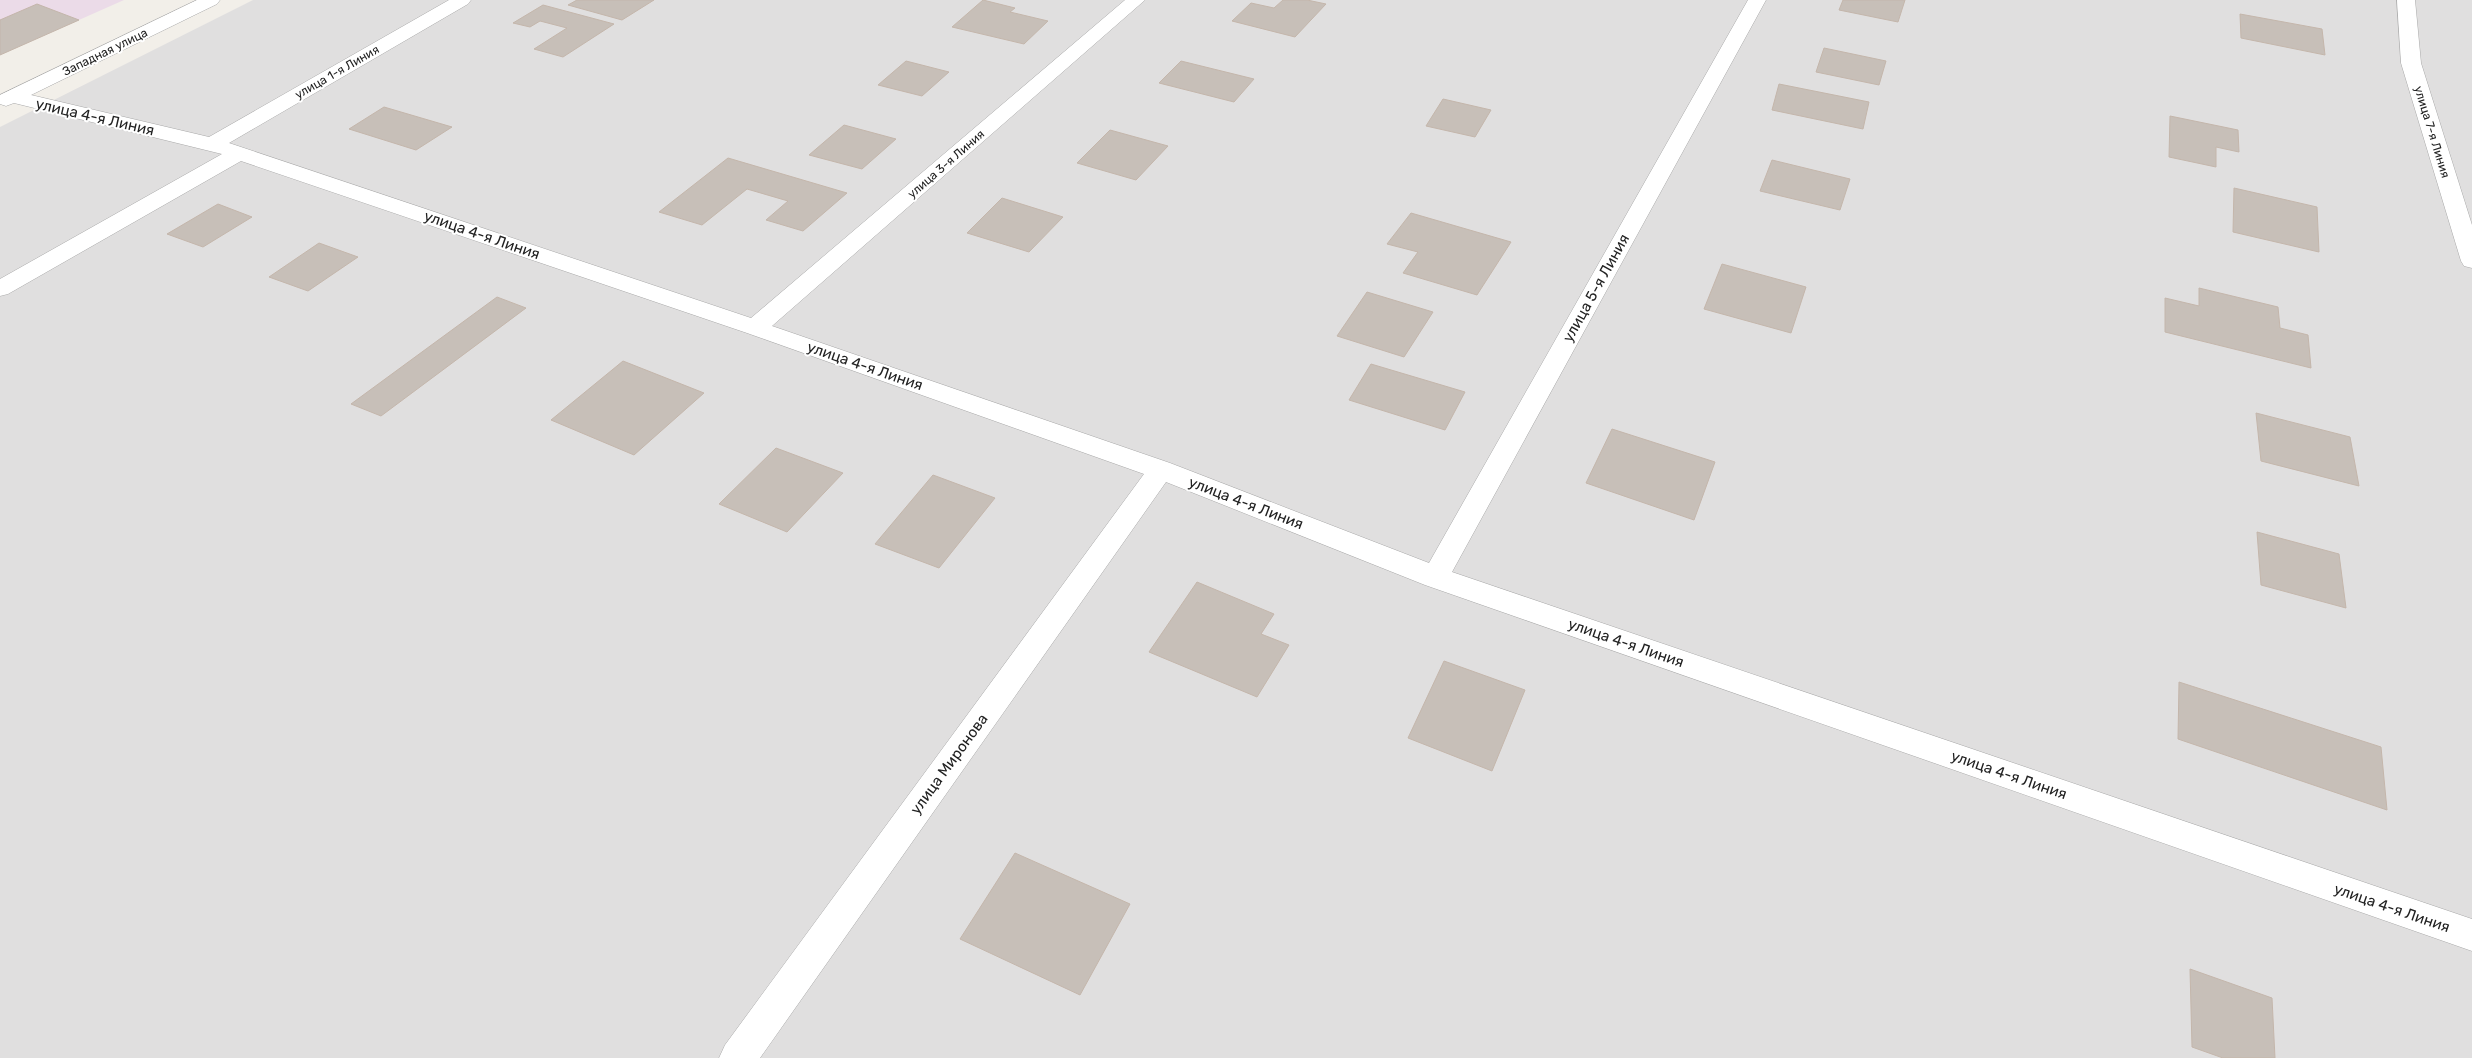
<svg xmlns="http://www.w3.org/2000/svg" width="2472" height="1058" font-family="Rubik,sans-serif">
	<rect width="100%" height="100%" fill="#f2efe9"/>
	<path fill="#e0dfdf" d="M 253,0 L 2472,0 L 2472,1058 L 0,1058 L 0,127 Z"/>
	<path fill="#ebdbe8" d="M 0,0 L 124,0 L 0,55 Z"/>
	<g fill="#c7bfb8" stroke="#c4b6ab">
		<path d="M 577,0 L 654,0 L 622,20 L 568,5 Z"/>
		<path d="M 983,0 L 1015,8 L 1010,12 L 1048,21 L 1024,44 L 952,27 Z"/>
		<path d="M 1283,0 L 1307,0 L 1326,4 L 1295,37 L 1232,21 L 1251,3 L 1274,8 Z"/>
		<path d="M 1843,0 L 1905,0 L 1898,22 L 1839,10 Z"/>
		<path d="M 37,4 L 79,20 L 0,55 L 0,20 Z"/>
		<path d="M 543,5 L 614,24 L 563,57 L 534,49 L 567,28 L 540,21 L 530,27 L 513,23 Z"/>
		<path d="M 2240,14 L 2322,29 L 2325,55 L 2241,38 Z"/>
		<path d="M 1824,48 L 1886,61 L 1879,85 L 1816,72 Z"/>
		<path d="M 906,61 L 949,72 L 922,96 L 878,85 Z"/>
		<path d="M 1181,61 L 1254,79 L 1234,102 L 1159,83 Z"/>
		<path d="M 1779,84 L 1869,102 L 1863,129 L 1772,110 Z"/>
		<path d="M 1443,99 L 1491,110 L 1475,137 L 1426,126 Z"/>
		<path d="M 384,107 L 452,127 L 416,150 L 349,129 Z"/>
		<path d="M 2170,116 L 2238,130 L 2239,152 L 2216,147 L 2216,167 L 2169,157 Z"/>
		<path d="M 844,125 L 896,139 L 862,169 L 809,155 Z"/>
		<path d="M 1110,130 L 1168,146 L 1136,180 L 1077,163 Z"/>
		<path d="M 728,158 L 847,193 L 803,231 L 766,220 L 788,201 L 747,189 L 702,225 L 659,212 Z"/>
		<path d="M 1772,160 L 1850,179 L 1840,210 L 1760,191 Z"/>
		<path d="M 2234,188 L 2317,207 L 2319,252 L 2233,232 Z"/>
		<path d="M 1002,198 L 1063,217 L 1029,252 L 967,233 Z"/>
		<path d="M 218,204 L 252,217 L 203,247 L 167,234 Z"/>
		<path d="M 1411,213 L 1511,242 L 1477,295 L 1403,273 L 1418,252 L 1387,244 Z"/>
		<path d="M 319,243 L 358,257 L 308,291 L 269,277 Z"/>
		<path d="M 1722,264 L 1806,287 L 1791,333 L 1704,309 Z"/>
		<path d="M 2199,288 L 2278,307 L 2280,328 L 2308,335 L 2311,368 L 2165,332 L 2165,298 L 2199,306 Z"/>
		<path d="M 1367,292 L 1433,312 L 1404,357 L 1337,336 Z"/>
		<path d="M 497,297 L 526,308 L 381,416 L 351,404 Z"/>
		<path d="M 623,361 L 704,393 L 634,455 L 551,420 Z"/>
		<path d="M 1371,364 L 1465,392 L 1445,430 L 1349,400 Z"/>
		<path d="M 2256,413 L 2350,437 L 2359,486 L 2261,461 Z"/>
		<path d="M 1612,429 L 1715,462 L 1694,520 L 1586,483 Z"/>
		<path d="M 776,448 L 843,473 L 787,532 L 719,504 Z"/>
		<path d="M 933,475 L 995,498 L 939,568 L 875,544 Z"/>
		<path d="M 2257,532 L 2339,554 L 2346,608 L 2261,585 Z"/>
		<path d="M 1197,582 L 1274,614 L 1261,634 L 1289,645 L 1257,697 L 1149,652 Z"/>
		<path d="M 1444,661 L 1525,690 L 1492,771 L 1408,738 Z"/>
		<path d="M 2179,682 L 2381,747 L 2387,810 L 2178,739 Z"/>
		<path d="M 1015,853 L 1130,904 L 1080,995 L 960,939 Z"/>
		<path d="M 2190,969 L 2272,998 L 2275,1058 L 2223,1058 L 2192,1047 Z"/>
	</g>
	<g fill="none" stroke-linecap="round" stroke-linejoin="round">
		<defs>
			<g id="minor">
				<path d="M 197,0 L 220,0 L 217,4 L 31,95 L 209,137 L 449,0 L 471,0 L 468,4 L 229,143 L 751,318 L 1125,0 L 1145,0 L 772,326 L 1170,463 L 1429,563 L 1748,0 L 1766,0 L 1452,572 L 2472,919 L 2472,951 L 1425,585 L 1166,482 L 760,1058 L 719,1058 L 725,1045 L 1144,474 L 747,333 L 241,161 L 8,294 L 0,296 L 0,279 L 222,154 L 14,103 L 6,106 L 0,104 L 0,95 Z"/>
				<path d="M 2397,0 L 2415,0 L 2421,63 L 2472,225 L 2472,268 L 2464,266 L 2461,261 L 2401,63 Z"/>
			</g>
		</defs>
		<use href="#minor" stroke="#a9a9a9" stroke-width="1"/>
		<use href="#minor" fill="#fff" fill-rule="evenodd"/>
	</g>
	<g text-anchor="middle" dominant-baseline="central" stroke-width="4" stroke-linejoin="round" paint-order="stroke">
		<g font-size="12" fill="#222" stroke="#fff">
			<text transform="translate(105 52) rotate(-26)">Западная улица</text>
			<text transform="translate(337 72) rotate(-30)">улица 1-я Линия</text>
			<text transform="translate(2432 132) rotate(73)">улица 7-я Линия</text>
			<text transform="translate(946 164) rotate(-41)">улица 3-я Линия</text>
		</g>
		<g font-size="15" fill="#222" stroke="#fff">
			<text transform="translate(95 117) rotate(13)">улица 4-я Линия</text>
			<text transform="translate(482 235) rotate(19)">улица 4-я Линия</text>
			<text transform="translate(1596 288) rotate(-61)">улица 5-я Линия</text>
			<text transform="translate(865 366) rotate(19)">улица 4-я Линия</text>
			<text transform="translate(1246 503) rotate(21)">улица 4-я Линия</text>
			<text transform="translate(1626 643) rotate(19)">улица 4-я Линия</text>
			<text transform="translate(949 764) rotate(-54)">улица Миронова</text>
			<text transform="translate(2009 775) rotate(19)">улица 4-я Линия</text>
			<text transform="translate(2392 908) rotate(19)">улица 4-я Линия</text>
		</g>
	</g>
</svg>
